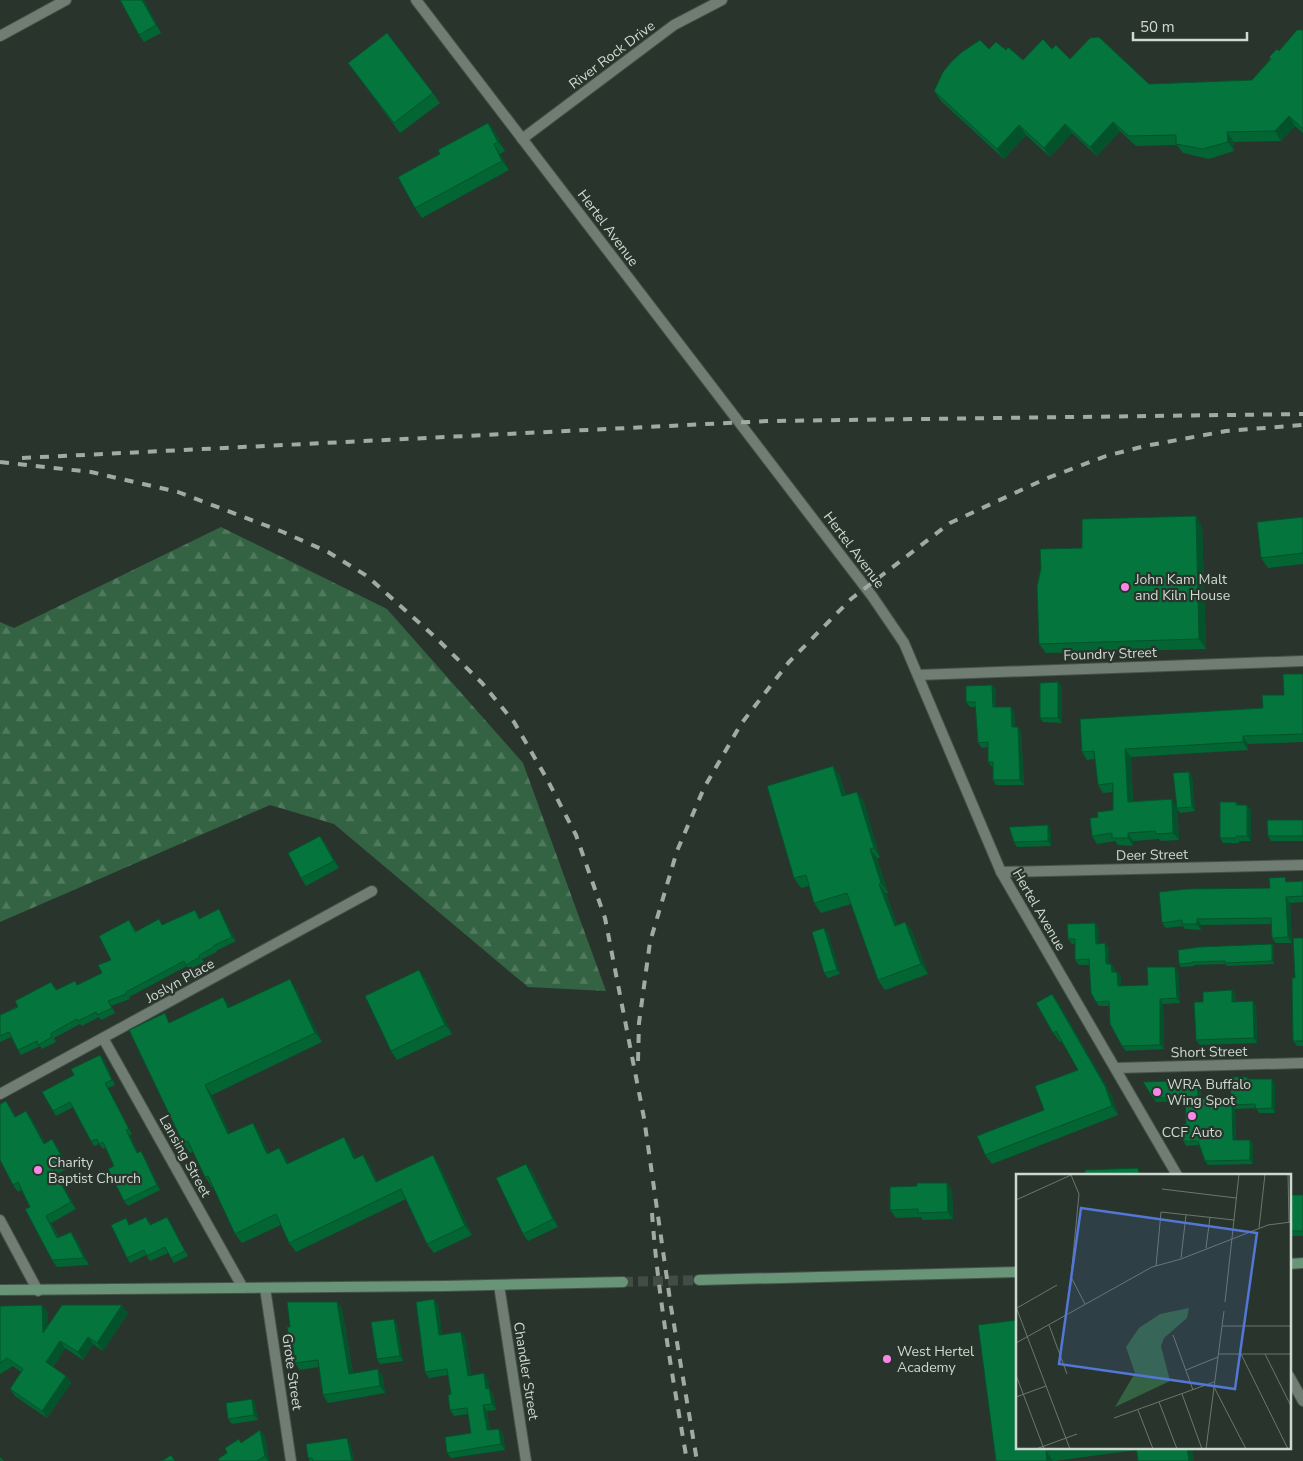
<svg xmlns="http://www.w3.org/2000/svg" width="1303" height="1461" font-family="'Nunito Sans',sans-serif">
	<defs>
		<pattern id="forest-firs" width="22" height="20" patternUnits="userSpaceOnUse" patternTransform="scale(1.25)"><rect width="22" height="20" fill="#336343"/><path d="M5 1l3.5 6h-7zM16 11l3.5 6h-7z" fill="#50795d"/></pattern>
	</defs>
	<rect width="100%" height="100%" fill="#29352c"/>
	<path fill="url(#forest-firs)" d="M 221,527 L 387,609 L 523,763 L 606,991 L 528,987 L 334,824 L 270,805 L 0,922 L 0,622 L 14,628 Z"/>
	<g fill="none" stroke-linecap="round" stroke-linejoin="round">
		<path stroke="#424d45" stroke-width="10" stroke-dasharray="10 5" stroke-linecap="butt" d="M 623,1282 L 699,1280"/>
		<defs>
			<g id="minor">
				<path d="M 0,36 L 66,0"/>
				<path d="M 522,139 L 674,25 L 722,0"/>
				<path d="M 918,675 L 1303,661"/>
				<path d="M 1001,872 L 1303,865"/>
				<path d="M 103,1038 L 243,1288"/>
				<path d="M 1116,1068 L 1303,1063"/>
				<path d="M 0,1094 L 372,891"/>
				<path d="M 0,1220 L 38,1291"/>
				<path d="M 499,1285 L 526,1461"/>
				<path d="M 265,1288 L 291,1461"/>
			</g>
			<g id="tertiary">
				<path d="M 416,0 L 872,596 L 904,643 L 1001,872 L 1177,1175"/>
				<path d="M 1289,1376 L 1303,1401"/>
			</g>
			<g id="secondary">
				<path d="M 1289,1264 L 1303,1263"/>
				<path d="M 699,1280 L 1017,1272"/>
				<path d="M 0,1290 L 445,1286 L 623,1282"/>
			</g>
		</defs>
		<use href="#minor" stroke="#47514a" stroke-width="12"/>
		<use href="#tertiary" stroke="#47514a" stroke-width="12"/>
		<use href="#secondary" stroke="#47514a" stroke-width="12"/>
		<use href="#minor" stroke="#707d73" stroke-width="10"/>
		<use href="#tertiary" stroke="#707d73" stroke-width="10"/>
		<use href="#secondary" stroke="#689477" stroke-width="10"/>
		<g stroke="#a1aba4" stroke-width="4" stroke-dasharray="9 9" stroke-linecap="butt">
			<path d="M 22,458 L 768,421 L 1303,414"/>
			<path d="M 0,462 L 91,472 L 178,492 L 283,532 L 328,552 L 367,576 L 434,636 L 482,683 L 514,722 L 547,779 L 576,835 L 605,918 L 644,1118 L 671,1307 L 697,1461"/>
			<path d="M 638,1061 L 639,1023 L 650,942 L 677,851 L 704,788 L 741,724 L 789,662 L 851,599 L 950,523 L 1045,479 L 1106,456 L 1145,446 L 1226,431 L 1303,425"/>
			<path d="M 652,1213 C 658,1297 673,1379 687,1461"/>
		</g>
	</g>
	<g fill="#036534">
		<path d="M 144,0 L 161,33 L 144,42 L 139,35 Z"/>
		<path d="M 1303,30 L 1303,133 L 1295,126 L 1281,141 L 1234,142 L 1234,151 L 1209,159 L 1183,153 L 1177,145 L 1136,146 L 1120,131 L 1097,156 L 1072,133 L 1050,157 L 1026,135 L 1004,159 L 941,101 L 934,91 L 989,49 L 1006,50 L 1023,60 L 1052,49 L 1070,59 L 1149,84 L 1252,80 L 1270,59 L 1269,57 L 1279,51 Z"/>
		<path d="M 348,63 L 433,93 L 440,103 L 400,133 Z"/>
		<path d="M 488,123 L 495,132 L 505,151 L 500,154 L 509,170 L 422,218 L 415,208 L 440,154 Z"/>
		<path d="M 1303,517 L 1303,564 L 1268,568 L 1261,558 Z"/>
		<path d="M 1202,526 L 1206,649 L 1046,653 L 1039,644 L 1082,548 Z"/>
		<path d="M 1303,674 L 1303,742 L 1248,744 L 1248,750 L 1131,757 L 1133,802 L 1176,806 L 1189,772 L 1192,777 L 1195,811 L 1180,813 L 1177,809 L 1179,840 L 1161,841 L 1159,839 L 1133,841 L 1133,846 L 1118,845 L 1115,841 L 1097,844 L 1092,836 L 1098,817 L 1113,810 L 1113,792 L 1103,793 L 1098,785 L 1095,759 L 1087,760 L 1082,752 L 1263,708 L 1284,695 Z"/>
		<path d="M 1058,682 L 1062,687 L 1062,723 L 1043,722 L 1040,718 Z"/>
		<path d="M 992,685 L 996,690 L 996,707 L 1011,707 L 1014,712 L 1015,727 L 1018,727 L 1021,732 L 1024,785 L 996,785 L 993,780 L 993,767 L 992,767 L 988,762 L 988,747 L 982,748 L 978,743 L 976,707 L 970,707 L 966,702 Z"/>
		<path d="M 833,766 L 840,776 L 846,795 L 857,792 L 864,802 L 880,858 L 877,858 L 888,893 L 886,893 L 897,925 L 905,922 L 912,931 L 928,974 L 885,990 L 878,980 L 851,904 L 821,913 L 814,903 L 809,886 L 801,888 L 794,878 Z"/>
		<path d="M 1236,802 L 1239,805 L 1251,810 L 1251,841 L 1239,841 L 1239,843 L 1223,843 L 1220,838 Z"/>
		<path d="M 1303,820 L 1303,841 L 1271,841 L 1268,836 Z"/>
		<path d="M 1051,830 L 1051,846 L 1017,847 L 1014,842 Z"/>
		<path d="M 320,836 L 325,843 L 339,868 L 306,886 L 301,878 Z"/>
		<path d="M 1288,881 L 1303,881 L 1303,902 L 1290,903 L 1292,943 L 1276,943 L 1272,938 L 1271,924 L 1201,925 L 1201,930 L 1185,929 L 1183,926 L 1166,928 L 1162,923 L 1270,888 Z"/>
		<path d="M 219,909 L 222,914 L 236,941 L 216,951 L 217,952 L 202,959 L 204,962 L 189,970 L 187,966 L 129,997 L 130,999 L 111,1006 L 115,1013 L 101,1020 L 99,1017 L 82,1026 L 80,1024 L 54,1038 L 56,1042 L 42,1049 L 40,1046 L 21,1055 L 18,1050 L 11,1037 L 0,1042 L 0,1015 L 55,987 L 57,990 L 75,981 L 78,985 L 102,973 L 132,925 L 136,931 L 163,925 L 195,910 L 200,919 Z"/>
		<path d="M 1095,923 L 1098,928 L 1099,944 L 1109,948 L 1109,964 L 1111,964 L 1115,969 L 1115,972 L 1117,972 L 1121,977 L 1121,986 L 1148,985 L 1178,971 L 1180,1003 L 1163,1004 L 1164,1049 L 1126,1051 L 1122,1046 L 1109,1006 L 1099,1006 L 1096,1002 L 1090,965 L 1079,965 L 1075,960 L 1075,944 L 1072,944 L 1068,939 Z"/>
		<path d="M 828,933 L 840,974 L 828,978 L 824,973 Z"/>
		<path d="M 1303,938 L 1303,1046 L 1297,1046 L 1293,1041 L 1295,978 Z"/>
		<path d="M 1272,944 L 1274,947 L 1274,964 L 1227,966 L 1225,964 L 1194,965 L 1194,966 L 1181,967 L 1179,964 Z"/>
		<path d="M 419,970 L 426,980 L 452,1034 L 397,1060 L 391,1051 Z"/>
		<path d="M 296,989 L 322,1042 L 212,1095 L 230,1134 L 259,1132 L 269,1153 L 279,1148 L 286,1157 L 288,1163 L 350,1146 L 356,1158 L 363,1155 L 369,1164 L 377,1181 L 433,1155 L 439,1165 L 472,1235 L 434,1253 L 427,1244 L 406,1199 L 296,1252 L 289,1243 L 281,1225 L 242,1243 L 235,1234 L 213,1186 L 212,1187 L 205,1177 L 193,1152 L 190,1153 L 183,1143 L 230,1007 Z"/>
		<path d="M 1232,990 L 1236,995 L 1236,1002 L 1256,1006 L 1257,1043 L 1200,1045 L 1196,1040 L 1203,1002 Z"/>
		<path d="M 1052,994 L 1059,1004 L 1112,1096 L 1118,1115 L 992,1164 L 985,1155 L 1044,1110 L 1078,1070 L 1062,1041 L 1060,1042 L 1053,1033 Z"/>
		<path d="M 100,1055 L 104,1060 L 115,1085 L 108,1088 L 132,1134 L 130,1135 L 138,1153 L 144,1156 L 160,1190 L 128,1206 L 124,1201 L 114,1166 L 106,1147 L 103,1149 L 99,1144 L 94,1146 L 91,1141 L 73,1107 L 56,1116 L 53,1111 L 74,1075 Z"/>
		<path d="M 1247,1077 L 1249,1079 L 1275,1083 L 1275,1113 L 1259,1113 L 1256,1108 L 1235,1109 L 1236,1140 L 1250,1140 L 1253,1144 L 1253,1164 L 1208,1165 L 1205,1161 L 1199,1145 L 1186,1146 L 1183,1141 L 1186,1124 L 1185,1101 L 1156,1102 L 1153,1098 L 1197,1080 L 1200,1084 L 1201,1099 L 1231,1098 Z"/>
		<path d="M 6,1101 L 16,1117 L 31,1118 L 45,1143 L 57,1146 L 69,1168 L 57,1174 L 76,1209 L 51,1223 L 59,1237 L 76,1239 L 89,1265 L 57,1267 L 52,1260 L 30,1207 L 21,1190 L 18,1192 L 13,1185 Z"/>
		<path d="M 532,1171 L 558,1227 L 528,1241 L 523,1234 Z"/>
		<path d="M 947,1183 L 952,1190 L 953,1219 L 923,1220 L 921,1217 L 896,1218 L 890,1210 L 917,1186 Z"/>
		<rect x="1289" y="1195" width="14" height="41"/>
		<path d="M 150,1222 L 151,1225 L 170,1222 L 188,1256 L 174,1263 L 168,1253 L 150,1261 L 146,1255 L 130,1263 L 127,1258 L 129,1223 L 130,1225 Z"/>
		<path d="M 434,1299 L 438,1305 L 442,1335 L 465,1337 L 471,1375 L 488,1379 L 489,1388 L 493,1394 L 496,1410 L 487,1411 L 490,1430 L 503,1434 L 505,1450 L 451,1458 L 447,1453 L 471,1433 L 468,1414 L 454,1416 L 450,1410 L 451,1394 L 448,1375 L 429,1378 L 425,1372 Z"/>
		<path d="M 337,1302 L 342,1309 L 353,1373 L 383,1377 L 385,1393 L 328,1403 L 323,1395 L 319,1367 L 300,1370 L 295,1363 L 293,1345 L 289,1339 L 290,1327 Z"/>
		<path d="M 42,1305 L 48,1313 L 48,1325 L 128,1313 L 103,1351 L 93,1344 L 83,1360 L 65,1348 L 53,1367 L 66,1376 L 71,1383 L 47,1418 L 15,1396 L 10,1389 L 21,1372 L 13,1366 L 0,1374 L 0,1306 Z"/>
		<path d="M 394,1319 L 397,1324 L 403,1361 L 380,1364 L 377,1359 Z"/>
		<path d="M 252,1399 L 255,1404 L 258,1420 L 232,1424 L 228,1419 Z"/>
		<path d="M 260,1430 L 265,1437 L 269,1461 L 219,1461 L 241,1443 Z"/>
		<path d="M 350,1443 L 354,1461 L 310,1461 L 308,1458 Z"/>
		<path d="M 1017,1447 L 1192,1447 L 1194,1461 L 1138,1461 L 1137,1450 L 1054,1461 L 996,1461 Z"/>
	</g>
	<g fill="#03522b">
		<path d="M 142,0 L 144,0 L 161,33 L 156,25 Z"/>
		<path d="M 1289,116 L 1295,126 L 1281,141 L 1275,131 Z"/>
		<path d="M 1113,122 L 1120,131 L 1097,156 L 1090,147 Z"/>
		<path d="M 488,123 L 495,132 L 505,151 L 498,142 Z"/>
		<path d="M 1065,124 L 1072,133 L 1050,157 L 1044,148 Z"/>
		<path d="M 1019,125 L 1026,135 L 1004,159 L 997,149 Z"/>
		<path d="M 1227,132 L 1234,142 L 1234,151 L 1228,142 Z"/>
		<path d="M 494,144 L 500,154 L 509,170 L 502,161 Z"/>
		<path d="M 1196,516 L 1202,526 L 1206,649 L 1199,639 Z"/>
		<path d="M 1058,682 L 1062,687 L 1062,723 L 1058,718 Z"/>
		<path d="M 992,685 L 996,690 L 996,712 L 993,707 Z"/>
		<path d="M 1011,707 L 1014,712 L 1015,732 L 1012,727 Z"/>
		<path d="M 1018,727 L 1021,732 L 1024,785 L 1020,780 Z"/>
		<path d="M 1243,736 L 1248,744 L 1248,750 L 1243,742 Z"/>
		<path d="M 1125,749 L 1131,757 L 1133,810 L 1128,802 Z"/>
		<path d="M 833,766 L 840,776 L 849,806 L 842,796 Z"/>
		<path d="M 1189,772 L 1192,777 L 1195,811 L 1192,807 Z"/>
		<path d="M 857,792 L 864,802 L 880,858 L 874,848 Z"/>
		<path d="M 1172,799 L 1177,807 L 1179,840 L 1173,833 Z"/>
		<path d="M 1247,805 L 1251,810 L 1251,841 L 1247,836 Z"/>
		<path d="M 1048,825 L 1051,830 L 1051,846 L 1048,841 Z"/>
		<path d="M 1128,833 L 1133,841 L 1133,846 L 1128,838 Z"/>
		<path d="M 320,836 L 325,843 L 339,868 L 334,861 Z"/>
		<path d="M 870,849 L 877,858 L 888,893 L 881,883 Z"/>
		<path d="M 879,884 L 886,893 L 901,935 L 895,926 Z"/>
		<path d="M 1286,897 L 1290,903 L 1292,943 L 1288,937 Z"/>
		<path d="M 219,909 L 222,914 L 236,941 L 232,937 Z"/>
		<path d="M 1197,919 L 1201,925 L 1201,930 L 1197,924 Z"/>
		<path d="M 905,922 L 912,931 L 928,974 L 921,964 Z"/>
		<path d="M 1095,923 L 1098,928 L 1100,949 L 1096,944 Z"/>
		<path d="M 824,928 L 828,933 L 840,974 L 837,970 Z"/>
		<path d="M 1105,943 L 1109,948 L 1109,969 L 1106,964 Z"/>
		<path d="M 1272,944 L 1274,947 L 1274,964 L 1272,961 Z"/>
		<path d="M 1111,964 L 1115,969 L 1115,977 L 1112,972 Z"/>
		<path d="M 1175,967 L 1178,971 L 1180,1003 L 1177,998 Z"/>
		<path d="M 419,970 L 426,980 L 452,1034 L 445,1025 Z"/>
		<path d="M 1117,972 L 1121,977 L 1121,991 L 1118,986 Z"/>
		<path d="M 290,979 L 296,989 L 322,1042 L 315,1033 Z"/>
		<path d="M 1232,990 L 1236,995 L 1236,1007 L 1232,1002 Z"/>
		<path d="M 1052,994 L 1059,1004 L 1112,1096 L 1118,1115 L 1112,1106 Z"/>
		<path d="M 223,997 L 230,1006 L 235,1018 L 228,1008 Z"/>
		<path d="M 1160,999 L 1163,1004 L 1164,1049 L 1160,1045 Z"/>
		<path d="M 1253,1001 L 1256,1006 L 1257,1043 L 1254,1038 Z"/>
		<path d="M 100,1055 L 104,1060 L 115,1085 L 112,1080 Z"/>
		<path d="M 1272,1079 L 1275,1083 L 1275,1113 L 1272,1108 Z"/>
		<path d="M 1197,1080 L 1200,1084 L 1201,1104 L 1198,1099 Z"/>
		<path d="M 105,1083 L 108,1088 L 132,1134 L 129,1129 Z"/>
		<path d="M 205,1085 L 212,1095 L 235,1144 L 228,1134 Z"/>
		<path d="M 1232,1105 L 1235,1109 L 1236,1144 L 1233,1140 Z"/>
		<path d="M 26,1111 L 31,1118 L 49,1151 L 44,1144 Z"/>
		<path d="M 253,1123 L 259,1132 L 274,1163 L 267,1154 Z"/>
		<path d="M 126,1130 L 130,1135 L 140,1158 L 137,1153 Z"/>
		<path d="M 344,1137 L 350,1146 L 361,1168 L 354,1159 Z"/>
		<path d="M 52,1139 L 57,1146 L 69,1168 L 64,1161 Z"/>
		<path d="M 1250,1140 L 1253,1144 L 1253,1164 L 1250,1160 Z"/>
		<path d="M 279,1148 L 286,1157 L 293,1174 L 287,1164 Z"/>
		<path d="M 141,1151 L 144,1156 L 160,1190 L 157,1185 Z"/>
		<path d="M 363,1155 L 369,1164 L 382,1192 L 376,1182 Z"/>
		<path d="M 433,1155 L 439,1165 L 472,1235 L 465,1226 Z"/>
		<path d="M 526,1164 L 532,1171 L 558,1227 L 553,1219 Z"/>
		<path d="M 52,1167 L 57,1174 L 76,1209 L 71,1202 Z"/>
		<path d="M 1138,1168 L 1143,1175 L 1139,1175 Z"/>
		<path d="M 947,1183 L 952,1190 L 953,1219 L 948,1212 Z"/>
		<path d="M 46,1216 L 51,1223 L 62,1245 L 57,1238 Z"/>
		<path d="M 71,1232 L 76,1239 L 89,1265 L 84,1258 Z"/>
		<path d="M 434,1299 L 438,1305 L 443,1341 L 439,1335 Z"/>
		<path d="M 337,1302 L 342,1309 L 354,1381 L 349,1374 Z"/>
		<path d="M 42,1305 L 48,1313 L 48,1341 L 43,1333 Z"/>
		<path d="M 122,1305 L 128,1313 L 103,1351 L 97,1343 Z"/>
		<path d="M 394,1319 L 397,1324 L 403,1361 L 400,1356 Z"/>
		<path d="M 461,1332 L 465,1337 L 472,1381 L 468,1376 Z"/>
		<path d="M 88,1337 L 93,1344 L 83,1360 L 78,1352 Z"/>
		<path d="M 60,1341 L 65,1348 L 51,1369 L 46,1362 Z"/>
		<path d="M 378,1369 L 383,1377 L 385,1393 L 380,1386 Z"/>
		<path d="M 484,1373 L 488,1379 L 490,1395 L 486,1389 Z"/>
		<path d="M 66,1376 L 71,1383 L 47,1418 L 42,1411 Z"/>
		<path d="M 489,1388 L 493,1394 L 496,1410 L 492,1404 Z"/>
		<path d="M 252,1399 L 255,1404 L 258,1420 L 254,1415 Z"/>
		<path d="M 483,1405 L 487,1411 L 491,1436 L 487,1430 Z"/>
		<path d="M 499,1429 L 503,1434 L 505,1450 L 501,1444 Z"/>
		<path d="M 260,1430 L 265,1437 L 269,1461 L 268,1461 L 265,1456 Z"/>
		<path d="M 347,1438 L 350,1443 L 354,1461 L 352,1461 Z"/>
		<path d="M 1187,1447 L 1192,1447 L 1194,1461 L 1189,1461 Z"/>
		<path d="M 1046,1451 L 1053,1461 L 1047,1461 Z"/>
	</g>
	<g fill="#04753d" stroke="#03522b">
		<path d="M 120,0 L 142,0 L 156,25 L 139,35 Z"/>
		<path d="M 1297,30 L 1303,30 L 1303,129 L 1289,116 L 1275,131 L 1227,132 L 1228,142 L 1203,149 L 1176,144 L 1176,135 L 1129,136 L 1113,122 L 1090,147 L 1065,124 L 1044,148 L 1019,125 L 997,149 L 934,91 L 943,72 L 952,61 L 962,52 L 980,40 L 989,49 L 996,42 L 1006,50 L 1008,47 L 1023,60 L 1043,39 L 1052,49 L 1056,45 L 1070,59 L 1090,38 L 1099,37 L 1149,84 L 1252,80 L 1271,59 L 1269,57 L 1277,49 L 1279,51 Z"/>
		<path d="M 387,33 L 433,93 L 394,123 L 348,63 Z"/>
		<path d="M 488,123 L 498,142 L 494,144 L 502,161 L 415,208 L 398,177 L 440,154 L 438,150 Z"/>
		<path d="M 1196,516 L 1199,639 L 1039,644 L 1037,587 L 1041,568 L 1040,549 L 1082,548 L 1082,519 Z"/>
		<path d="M 1303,517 L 1303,553 L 1261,558 L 1257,522 Z"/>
		<path d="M 1283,674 L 1303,674 L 1303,734 L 1243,736 L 1243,742 L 1125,749 L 1128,802 L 1172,799 L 1173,833 L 1156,834 L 1155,831 L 1128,833 L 1128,838 L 1112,838 L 1112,833 L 1092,836 L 1090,818 L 1098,817 L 1097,812 L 1113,810 L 1113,783 L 1098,785 L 1094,751 L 1082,752 L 1080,719 L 1263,708 L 1262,695 L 1284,695 Z"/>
		<path d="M 1058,682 L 1058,718 L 1040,718 L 1040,683 Z"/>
		<path d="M 992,685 L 993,707 L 1011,707 L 1012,727 L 1018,727 L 1020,780 L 993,780 L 993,762 L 988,762 L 988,742 L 978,743 L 975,702 L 966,702 L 966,686 Z"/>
		<path d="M 833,766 L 842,796 L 857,792 L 874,848 L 870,849 L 881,883 L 879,884 L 895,926 L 905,922 L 921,964 L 878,980 L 847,893 L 814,903 L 806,875 L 794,878 L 767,786 Z"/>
		<path d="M 1189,772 L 1192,807 L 1177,808 L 1173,773 Z"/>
		<path d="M 1220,802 L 1236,802 L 1236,805 L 1247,805 L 1247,836 L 1236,836 L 1236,838 L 1220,838 Z"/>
		<path d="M 1267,820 L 1303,820 L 1303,836 L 1268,836 Z"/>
		<path d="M 1048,825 L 1048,841 L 1014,842 L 1009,827 Z"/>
		<path d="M 320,836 L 334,861 L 301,878 L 288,853 Z"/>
		<path d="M 1285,877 L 1286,882 L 1303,881 L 1303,896 L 1286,897 L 1288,937 L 1272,938 L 1271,918 L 1197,919 L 1197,924 L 1182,924 L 1182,920 L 1162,923 L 1159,892 L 1187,889 L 1270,888 L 1269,878 Z"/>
		<path d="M 219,909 L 232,937 L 213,946 L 214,947 L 199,955 L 200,957 L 186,965 L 184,961 L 126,992 L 126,994 L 108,1001 L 112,1008 L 97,1015 L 96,1012 L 78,1021 L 77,1019 L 50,1034 L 52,1037 L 38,1045 L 37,1041 L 18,1050 L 9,1032 L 0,1036 L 0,1015 L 18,1007 L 15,1001 L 51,982 L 56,990 L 75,981 L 77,985 L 102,973 L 98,965 L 111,960 L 99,936 L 129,920 L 135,932 L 159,919 L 162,925 L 195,910 L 199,919 Z"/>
		<path d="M 1095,923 L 1096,944 L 1105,943 L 1106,964 L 1111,964 L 1112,972 L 1117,972 L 1118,986 L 1148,985 L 1147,967 L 1175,967 L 1177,998 L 1160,999 L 1160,1045 L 1122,1046 L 1110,1024 L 1109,1001 L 1096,1002 L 1091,993 L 1089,959 L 1075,960 L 1075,939 L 1068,939 L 1067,924 Z"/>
		<path d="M 824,928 L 837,970 L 824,973 L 812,932 Z"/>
		<path d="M 1293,938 L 1303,938 L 1303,1041 L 1293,1041 L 1292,978 L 1295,978 Z"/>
		<path d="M 1272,944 L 1272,961 L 1225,963 L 1225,961 L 1192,962 L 1192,963 L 1179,964 L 1178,950 L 1199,947 Z"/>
		<path d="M 419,970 L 445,1025 L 391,1051 L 365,996 Z"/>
		<path d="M 290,979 L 315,1033 L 205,1085 L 228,1134 L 253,1123 L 267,1154 L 279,1148 L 287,1164 L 344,1137 L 354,1159 L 363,1155 L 376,1182 L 433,1155 L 465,1226 L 427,1244 L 401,1189 L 289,1243 L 276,1214 L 235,1234 L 208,1176 L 205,1177 L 188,1141 L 183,1143 L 129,1030 L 165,1013 L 169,1023 L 223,997 L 228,1008 Z"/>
		<path d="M 1232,990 L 1232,1002 L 1253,1001 L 1254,1038 L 1196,1040 L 1194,1002 L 1203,1002 L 1203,992 Z"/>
		<path d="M 1052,994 L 1105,1086 L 1112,1106 L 985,1155 L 977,1136 L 1044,1110 L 1035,1086 L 1078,1070 L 1056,1031 L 1053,1033 L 1036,1003 Z"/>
		<path d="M 100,1055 L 112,1080 L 105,1083 L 129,1129 L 126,1130 L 137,1153 L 141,1151 L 157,1185 L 124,1201 L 108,1169 L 114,1166 L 103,1142 L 99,1144 L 97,1139 L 91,1141 L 70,1102 L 53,1111 L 42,1092 L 74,1075 L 71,1069 Z"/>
		<path d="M 1230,1077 L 1247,1077 L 1247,1079 L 1272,1079 L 1272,1108 L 1256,1109 L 1255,1104 L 1232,1105 L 1233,1140 L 1250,1140 L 1250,1160 L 1205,1161 L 1198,1141 L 1183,1141 L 1183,1124 L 1186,1124 L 1185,1097 L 1153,1098 L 1143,1082 L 1197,1080 L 1198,1099 L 1231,1098 Z"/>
		<path d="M 6,1101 L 15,1117 L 26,1111 L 44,1144 L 52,1139 L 64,1161 L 52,1167 L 71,1202 L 46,1216 L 57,1238 L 71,1232 L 84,1258 L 52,1260 L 25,1209 L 30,1207 L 18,1182 L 13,1185 L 0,1160 L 0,1104 Z"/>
		<path d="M 526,1164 L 553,1219 L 523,1234 L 496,1178 Z"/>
		<path d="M 1138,1168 L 1139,1175 L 1085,1175 L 1085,1170 Z"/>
		<path d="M 917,1183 L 947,1183 L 948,1212 L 918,1213 L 918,1209 L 890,1210 L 890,1187 L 917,1186 Z"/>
		<rect x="1289" y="1195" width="14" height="36"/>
		<path d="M 146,1217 L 150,1225 L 167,1217 L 185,1251 L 171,1258 L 165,1247 L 147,1256 L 144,1250 L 127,1258 L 111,1225 L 126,1218 L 129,1225 Z"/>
		<path d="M 434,1299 L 439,1335 L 461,1332 L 468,1376 L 484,1373 L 486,1389 L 489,1388 L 492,1404 L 483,1405 L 487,1430 L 499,1429 L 501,1444 L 447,1453 L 445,1437 L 471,1433 L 467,1408 L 450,1410 L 448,1395 L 451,1394 L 447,1369 L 425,1372 L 416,1302 Z"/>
		<path d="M 287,1302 L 337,1302 L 349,1374 L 378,1369 L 380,1386 L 323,1395 L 318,1360 L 295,1363 L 292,1339 L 289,1339 L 287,1327 L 290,1327 Z"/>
		<path d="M 42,1305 L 43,1333 L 62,1305 L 122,1305 L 97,1343 L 88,1337 L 78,1352 L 60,1341 L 46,1362 L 66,1376 L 42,1411 L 10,1389 L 23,1369 L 7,1358 L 0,1363 L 0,1306 Z"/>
		<path d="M 394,1319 L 400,1356 L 377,1359 L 371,1322 Z"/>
		<path d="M 1017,1320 L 1017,1447 L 1078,1447 L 1046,1451 L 1047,1461 L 996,1461 L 978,1325 Z"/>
		<path d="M 252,1399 L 254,1415 L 228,1419 L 226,1403 Z"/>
		<path d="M 260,1430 L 265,1456 L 257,1461 L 219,1461 L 218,1459 L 227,1453 L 225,1448 L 239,1439 L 241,1443 Z"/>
		<path d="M 347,1438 L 352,1461 L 313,1461 L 312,1458 L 308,1458 L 306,1444 Z"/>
		<path d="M 1136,1447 L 1187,1447 L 1189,1461 L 1138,1461 Z"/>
		<path d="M 171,1455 L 175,1461 L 162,1461 Z"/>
		<path d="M 0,1457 L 4,1461 L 0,1461 Z"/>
	</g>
	<g fill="#f987e8" stroke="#29352c" stroke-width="2">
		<circle cx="1125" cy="587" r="5"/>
		<circle cx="1157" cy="1092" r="5"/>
		<circle cx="1192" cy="1116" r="5"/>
		<circle cx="38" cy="1170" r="5"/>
		<circle cx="887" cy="1359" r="5"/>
	</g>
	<g text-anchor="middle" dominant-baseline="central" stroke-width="4.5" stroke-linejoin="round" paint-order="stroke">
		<g font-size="14" fill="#d0d8d2" stroke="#29352c">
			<text transform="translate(612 55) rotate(-37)">River Rock Drive</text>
			<text transform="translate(608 228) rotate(53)">Hertel Avenue</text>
			<text transform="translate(854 550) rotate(53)">Hertel Avenue</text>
			<text transform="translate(1110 654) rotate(-2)">Foundry Street</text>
			<text transform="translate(1152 855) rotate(-1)">Deer Street</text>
			<text transform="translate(1039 910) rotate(60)">Hertel Avenue</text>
			<text transform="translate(180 981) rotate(-29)">Joslyn Place</text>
			<text transform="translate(1209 1052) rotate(-1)">Short Street</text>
			<text transform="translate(185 1156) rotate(61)">Lansing Street</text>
			<text transform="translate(526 1371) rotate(81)">Chandler Street</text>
			<text transform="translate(292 1372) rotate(82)">Grote Street</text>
		</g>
		<g font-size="14" fill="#d0d8d2" stroke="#29352c" text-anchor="start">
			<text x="1135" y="579">John Kam Malt<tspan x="1135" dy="16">and Kiln House</tspan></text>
			<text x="1167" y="1084">WRA Buffalo<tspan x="1167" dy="16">Wing Spot</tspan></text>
			<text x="1192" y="1132" text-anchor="middle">CCF Auto</text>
			<text x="48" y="1162">Charity<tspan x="48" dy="16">Baptist Church</tspan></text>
			<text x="897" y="1351">West Hertel<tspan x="897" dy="16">Academy</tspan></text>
		</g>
	</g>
	<g transform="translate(1016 1174)">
		<rect width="275" height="275" fill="#29352c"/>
		<path d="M 173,134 L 171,144 L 148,164 L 145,172 L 154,207 L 99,233 L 119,199 L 110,173 L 123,154 L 144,140 Z" fill="#336343"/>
		<path fill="none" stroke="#6c766e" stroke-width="1" d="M 272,0 L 273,48M 55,1 L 63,20 L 55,103 L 69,130M 146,15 L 220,24M 0,26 L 55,1M 243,54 L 249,0M 190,74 L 194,43M 165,84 L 170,41M 140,92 L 145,38 L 218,46M 209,128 L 223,0M 0,133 L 54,275M 1,134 L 41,111M 33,151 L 51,200M 206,152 L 275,152M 157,161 L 177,216M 0,169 L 136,93 L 165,85 L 252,51 L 275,48M 203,180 L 275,180M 225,180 L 272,275M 249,180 L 275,232M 170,196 L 202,183M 0,201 L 28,275M 198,213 L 230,275M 166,220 L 186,275M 0,223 L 30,212M 143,228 L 161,275M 122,236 L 137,275M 98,244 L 198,208M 20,275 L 61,260M 190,275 L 208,137"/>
		<path fill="#5377d6" fill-opacity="0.15" stroke="#5377d6" stroke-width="2.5" d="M 65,34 L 241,59 L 219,215 L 43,190 Z"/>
		<rect width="275" height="275" fill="none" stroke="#d0d8d2" stroke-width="2.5"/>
	</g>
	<path d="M1133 32v8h114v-8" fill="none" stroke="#d0d8d2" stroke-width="2.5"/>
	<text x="1140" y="32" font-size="15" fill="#d0d8d2" stroke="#29352c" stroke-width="4" paint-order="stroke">50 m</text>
</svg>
